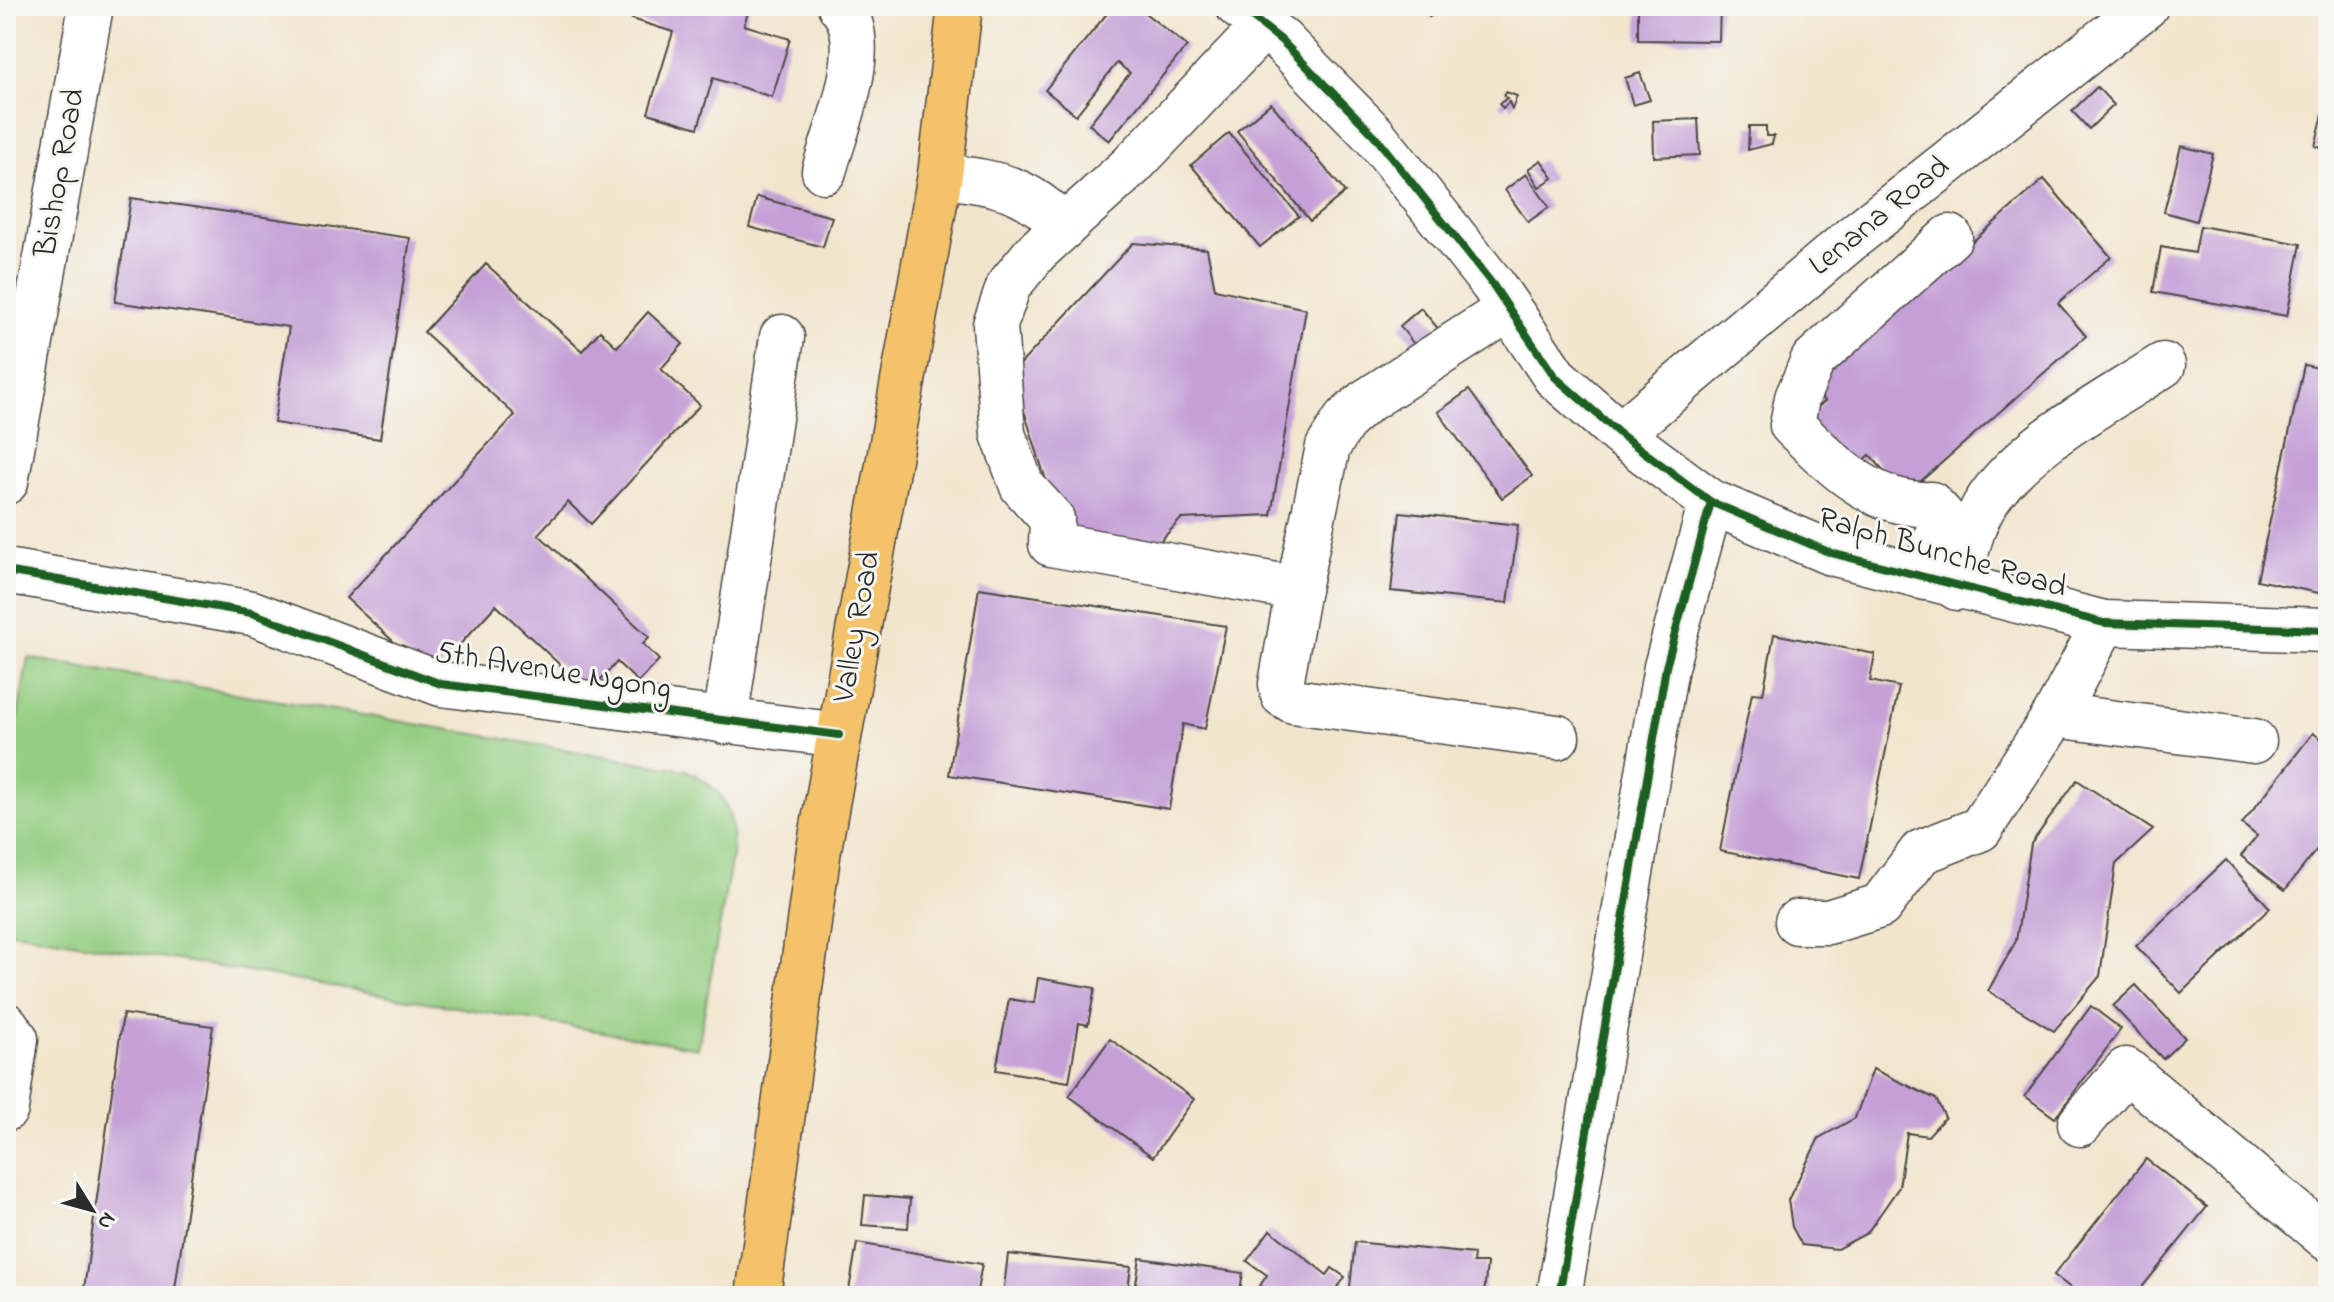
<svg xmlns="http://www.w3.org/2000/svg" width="2334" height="1302" font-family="'Indie Flower',sans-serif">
	<rect width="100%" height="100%" fill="#f6f6f2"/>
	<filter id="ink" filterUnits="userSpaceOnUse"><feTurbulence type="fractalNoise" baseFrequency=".0125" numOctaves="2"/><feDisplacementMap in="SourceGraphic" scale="16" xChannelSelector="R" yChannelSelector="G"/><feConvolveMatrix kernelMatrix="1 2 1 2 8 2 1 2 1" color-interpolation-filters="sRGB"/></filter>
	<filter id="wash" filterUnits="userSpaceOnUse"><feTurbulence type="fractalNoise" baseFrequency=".006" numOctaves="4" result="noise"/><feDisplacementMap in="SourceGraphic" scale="32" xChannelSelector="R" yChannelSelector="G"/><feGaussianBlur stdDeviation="1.8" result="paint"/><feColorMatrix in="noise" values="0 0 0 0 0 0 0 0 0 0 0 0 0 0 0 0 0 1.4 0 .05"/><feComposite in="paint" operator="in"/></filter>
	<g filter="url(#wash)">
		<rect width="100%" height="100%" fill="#f2e5cd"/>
		<path fill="#94ce82" stroke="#607c56" stroke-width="2" d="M 28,658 L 686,770 C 726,790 732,807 733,850 L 698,1048 L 6,931 L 6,785 Z"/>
		<g id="blocks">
			<g fill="#c5a0d7">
				<path d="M 636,6 L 750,6 L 744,25 L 790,39 L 772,97 L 713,78 L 698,128 L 648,113 L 673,32 L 632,19 Z"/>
				<path d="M 1113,6 L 1136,6 L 1187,46 L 1109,141 L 1089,124 L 1130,73 L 1117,63 L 1076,115 L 1045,90 Z"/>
				<path d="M 1436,6 L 1439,12 L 1429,17 L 1425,7 Z"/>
				<path d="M 1638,6 L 1720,6 L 1719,41 L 1638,40 Z"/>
				<path d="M 1640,73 L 1650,100 L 1633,105 L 1625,78 Z"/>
				<path d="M 2097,87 L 2114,105 L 2089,129 L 2072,111 Z"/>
				<path d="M 1506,92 L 1517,96 L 1512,109 L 1509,102 L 1503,108 L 1499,104 L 1507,98 L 1504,96 Z"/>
				<path d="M 2327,99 L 2328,99 L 2328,150 L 2315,146 Z"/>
				<path d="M 1271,103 L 1345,192 L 1310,221 L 1237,131 Z"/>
				<path d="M 1698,119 L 1700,155 L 1654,157 L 1653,121 Z"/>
				<path d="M 1749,126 L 1766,126 L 1766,136 L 1774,136 L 1772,144 L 1748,150 Z"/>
				<path d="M 1229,133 L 1299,216 L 1260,247 L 1191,165 Z"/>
				<path d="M 2181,146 L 2213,154 L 2196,221 L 2164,212 Z"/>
				<path d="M 1541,160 L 1553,178 L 1539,187 L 1528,169 Z"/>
				<path d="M 1526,174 L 1549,207 L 1528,222 L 1505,190 Z"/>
				<path d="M 2044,179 L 2111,257 L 2058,303 L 2086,336 L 1905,495 L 1870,455 L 1850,472 L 1804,419 L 1825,401 L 1810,384 Z"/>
				<path d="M 757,197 L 832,217 L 823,247 L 749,227 Z"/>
				<path d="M 131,198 L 410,238 L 380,439 L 274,423 L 289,327 L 115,302 Z"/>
				<path d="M 2200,226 L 2301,244 L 2287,316 L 2153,292 L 2161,247 L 2195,253 Z"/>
				<path d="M 1133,243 L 1207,249 L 1215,289 L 1306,309 L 1271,515 L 1181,519 L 1151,551 L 1064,537 L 1012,373 Z"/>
				<path d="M 486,264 L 582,351 L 600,331 L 617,347 L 648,312 L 683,344 L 661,369 L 700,405 L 591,524 L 568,502 L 538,534 L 649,637 L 643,644 L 659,660 L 638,682 L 617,662 L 589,692 L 496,605 L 431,676 L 346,598 L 515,415 L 424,332 Z"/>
				<path d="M 1421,308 L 1450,343 L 1427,361 L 1400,326 Z"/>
				<path d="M 2304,365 L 2328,370 L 2328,595 L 2257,580 Z"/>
				<path d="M 1469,390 L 1532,476 L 1502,498 L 1438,412 Z"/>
				<path d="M 1400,512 L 1518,525 L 1508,603 L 1391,591 Z"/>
				<path d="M 979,588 L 1226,626 L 1205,729 L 1183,724 L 1169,809 L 949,775 Z"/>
				<path d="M 1774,634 L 1875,654 L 1870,681 L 1899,687 L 1859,879 L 1720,851 L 1752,693 L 1763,694 Z"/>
				<path d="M 2313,733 L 2328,744 L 2328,835 L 2285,890 L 2241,856 L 2257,836 L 2242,824 Z"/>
				<path d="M 2077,780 L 2153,830 L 2116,864 L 2100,976 L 2054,1031 L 1988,991 L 2016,941 L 2031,844 Z"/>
				<path d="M 2226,860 L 2270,908 L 2181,993 L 2136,946 Z"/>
				<path d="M 1038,978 L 1095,988 L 1088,1025 L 1079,1023 L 1069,1082 L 996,1070 L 1009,999 L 1034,1003 Z"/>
				<path d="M 2136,985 L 2185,1038 L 2163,1059 L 2113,1006 Z"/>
				<path d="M 2091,1006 L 2121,1029 L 2055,1118 L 2025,1096 Z"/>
				<path d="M 123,1014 L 213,1026 L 174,1296 L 83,1296 Z"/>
				<path d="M 1110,1039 L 1194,1099 L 1153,1157 L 1069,1096 Z"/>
				<path d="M 1873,1069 L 1936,1099 L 1945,1117 L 1928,1136 L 1907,1133 L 1899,1187 L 1867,1233 L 1837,1249 L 1802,1245 L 1792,1227 L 1788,1200 L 1819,1138 L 1855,1118 Z"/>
				<path d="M 2146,1159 L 2207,1207 L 2135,1296 L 2081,1296 L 2054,1275 Z"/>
				<path d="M 865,1195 L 910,1199 L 908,1228 L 862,1225 Z"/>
				<path d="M 1270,1230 L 1327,1275 L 1332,1268 L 1345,1277 L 1332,1296 L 1253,1296 L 1267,1275 L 1247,1261 Z"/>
				<path d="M 1355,1242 L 1474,1254 L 1473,1263 L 1487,1263 L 1484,1296 L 1349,1296 Z"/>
				<path d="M 857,1243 L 982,1264 L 976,1296 L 848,1296 Z"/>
				<path d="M 1008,1254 L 1131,1267 L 1127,1296 L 1003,1296 Z"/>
				<path d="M 1140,1258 L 1243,1273 L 1239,1296 L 1134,1296 Z"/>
			</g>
		</g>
	</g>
	<g filter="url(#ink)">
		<use href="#blocks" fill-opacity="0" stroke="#494743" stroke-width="2"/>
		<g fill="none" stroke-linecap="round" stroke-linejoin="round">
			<defs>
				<g id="minor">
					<path d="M 1238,6 L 1281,40 L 1374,135 L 1493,285 L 1555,377 L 1620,434 L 1711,502 L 1831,553 L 2104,623 L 2328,630"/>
					<path d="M 1264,26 L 1132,165 L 1036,252 L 1009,285 L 995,325 L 1003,434 L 1022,486 L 1052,519 L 1051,544 L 1298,589 L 1328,447 L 1345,420 L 1365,402 L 1509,309"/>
					<path d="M 824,171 C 836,127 874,42 840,6"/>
					<path d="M 940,175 C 993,183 1026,185 1064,227"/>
					<path d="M 1620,434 L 1852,238 L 2146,6"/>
					<path d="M 6,482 L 91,6"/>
					<path d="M 6,571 L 252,613 L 441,684 L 839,735"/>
					<path d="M 1925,578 L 1942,516 L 1931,504 C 1872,507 1831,463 1792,425 L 1797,398 L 1813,360 L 1950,237"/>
					<path d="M 1957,588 C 1964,561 1970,530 1984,506 C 2021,445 2105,403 2163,365"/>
					<path d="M 1298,589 L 1281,684 L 1283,695 L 1293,701 L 1557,737"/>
					<path d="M 2055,715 L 2254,741"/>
					<path d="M 725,722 L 782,337"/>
					<path d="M 1797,922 L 1828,922 L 1880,906 L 1921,852 L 1980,829 L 2055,715 L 2104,623"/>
					<path d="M 6,1025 L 16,1039 L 6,1109"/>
					<path d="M 2080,1124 L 2126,1070 L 2328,1239"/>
					<path d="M 1559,1296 L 1666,667 L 1711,502"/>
				</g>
				<path id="major" d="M 758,1296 L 819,849 L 940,175 L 960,6"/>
			</defs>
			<use href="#minor" stroke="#494743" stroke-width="47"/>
			<use href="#major" stroke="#494743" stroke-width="47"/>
			<use href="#minor" stroke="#fff" stroke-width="44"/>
			<use href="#major" stroke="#f3c26a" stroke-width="44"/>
			<defs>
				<g id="cycleway">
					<path d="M 1238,6 L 1281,40 L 1374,135 L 1493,285 L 1555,377 L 1620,434 L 1711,502 L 1831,553 L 2104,623 L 2328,630"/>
					<path d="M 6,571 L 252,613 L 441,684 L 839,735"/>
					<path d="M 1559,1296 L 1666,667 L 1711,502"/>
				</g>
			</defs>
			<use href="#cycleway" stroke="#f6f6f2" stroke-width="13"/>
			<use href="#cycleway" stroke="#1b5e20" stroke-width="8"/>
		</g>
	</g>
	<g text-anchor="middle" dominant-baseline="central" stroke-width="6" stroke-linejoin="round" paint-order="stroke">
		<g font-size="32" fill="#2b2b2b" stroke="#f6f6f2">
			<text transform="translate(61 173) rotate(-80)">Bishop Road</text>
			<text transform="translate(1880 217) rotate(-39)">Lenana Road</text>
			<text transform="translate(1942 554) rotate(16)">Ralph Bunche Road</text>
			<text transform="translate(858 627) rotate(-80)">Valley Road</text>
			<text transform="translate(553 672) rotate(9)">5th Avenue Ngong</text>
		</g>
	</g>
	<rect width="2334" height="1302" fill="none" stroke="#f6f6f2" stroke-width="32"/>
	<g transform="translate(92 1210) rotate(127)" stroke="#f6f6f2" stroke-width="6" paint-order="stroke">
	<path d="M0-6L14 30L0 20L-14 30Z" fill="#2b2b2b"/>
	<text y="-12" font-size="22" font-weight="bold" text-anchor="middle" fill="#2b2b2b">N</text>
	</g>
</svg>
